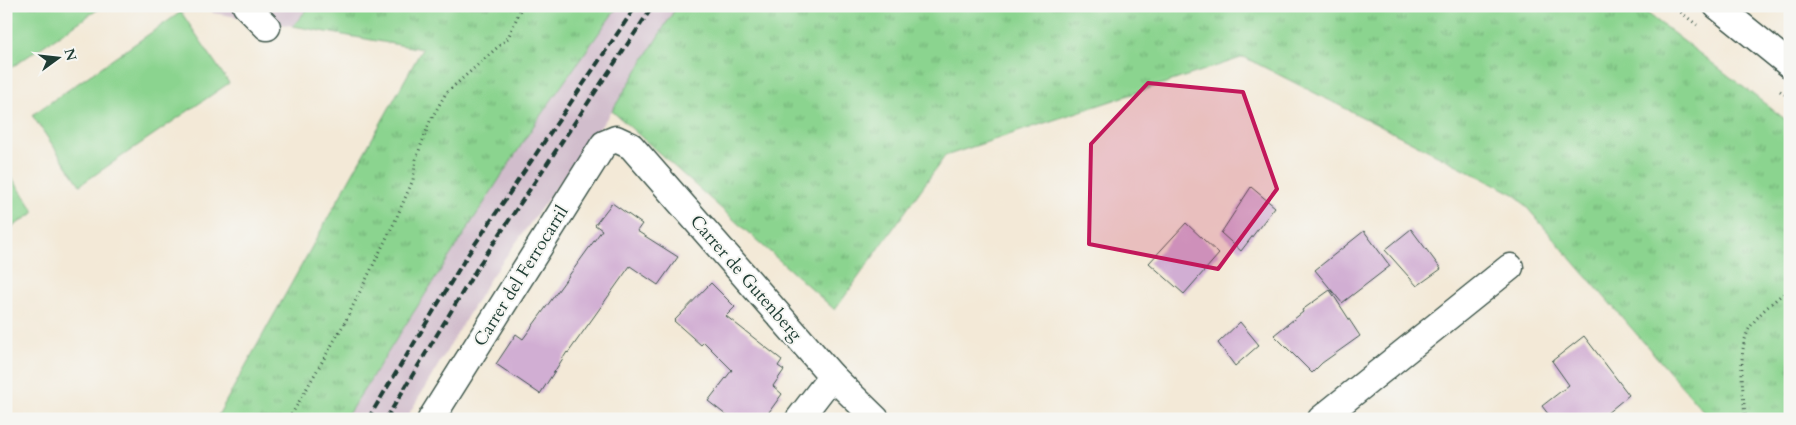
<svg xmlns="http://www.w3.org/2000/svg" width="1796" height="425" font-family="Cardo,serif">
	<defs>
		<pattern id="grass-tufts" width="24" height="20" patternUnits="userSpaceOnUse" patternTransform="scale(1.25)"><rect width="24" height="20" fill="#8bd48f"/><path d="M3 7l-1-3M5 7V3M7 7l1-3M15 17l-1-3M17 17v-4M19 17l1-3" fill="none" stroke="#71ad76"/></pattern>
	</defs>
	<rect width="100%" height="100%" fill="#f6f6f2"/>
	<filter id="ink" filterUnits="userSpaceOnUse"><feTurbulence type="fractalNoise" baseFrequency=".02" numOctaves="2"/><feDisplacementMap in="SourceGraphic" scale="10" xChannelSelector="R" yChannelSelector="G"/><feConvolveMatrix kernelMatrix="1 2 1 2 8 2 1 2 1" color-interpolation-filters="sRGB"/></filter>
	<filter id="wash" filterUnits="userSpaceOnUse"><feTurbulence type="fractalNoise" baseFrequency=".0096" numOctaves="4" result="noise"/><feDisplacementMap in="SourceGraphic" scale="20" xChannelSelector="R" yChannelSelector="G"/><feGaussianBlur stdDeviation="1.12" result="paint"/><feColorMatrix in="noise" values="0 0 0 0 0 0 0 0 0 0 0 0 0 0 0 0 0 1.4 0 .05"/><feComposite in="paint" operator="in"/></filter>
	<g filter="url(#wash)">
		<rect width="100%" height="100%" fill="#f3e9d7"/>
		<g fill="#d1bdcc">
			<path d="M 209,6 L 310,6 L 293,26 L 213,13 Z"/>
			<path d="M 618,6 L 677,6 L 612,111 L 491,277 L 406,419 L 345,419 L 538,119 Z"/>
		</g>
		<g fill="url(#grass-tufts)" stroke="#558862">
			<path d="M 310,6 L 618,6 L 538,119 L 345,419 L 216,419 L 422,49 L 293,26 Z"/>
			<path d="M 677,6 L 1638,6 L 1790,123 L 1790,419 L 1705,419 L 1705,413 L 1516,195 L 1244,57 L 945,156 L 835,310 L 612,111 Z"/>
		</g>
		<g fill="#8bd48f" stroke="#558862">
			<path d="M 6,6 L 103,6 L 6,71 Z"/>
			<path d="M 181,12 L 229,83 L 80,185 L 32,115 Z"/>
			<path d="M 6,169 L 35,212 L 6,231 Z"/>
		</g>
		<g id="blocks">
			<g fill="#d1aed3">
				<path d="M 1251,187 L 1275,207 L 1241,251 L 1221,233 Z"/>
				<path d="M 612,203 L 642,224 L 637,231 L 678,257 L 658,285 L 630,266 L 568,353 L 567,352 L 540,394 L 496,364 L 516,334 L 523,339 L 602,230 L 595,225 Z"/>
				<path d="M 1186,223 L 1219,254 L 1184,294 L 1149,263 Z"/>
				<path d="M 1411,229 L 1441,269 L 1417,286 L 1385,250 Z"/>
				<path d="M 1364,231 L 1390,266 L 1342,303 L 1315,270 Z"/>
				<path d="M 711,283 L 735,307 L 726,316 L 782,360 L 778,366 L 784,370 L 773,386 L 782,394 L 764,419 L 731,419 L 708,401 L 732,370 L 704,342 L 701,345 L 674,321 Z"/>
				<path d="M 1330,290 L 1360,336 L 1322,363 L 1312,373 L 1274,335 L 1303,312 L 1302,310 Z"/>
				<path d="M 1240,322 L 1259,345 L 1235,366 L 1218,343 Z"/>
				<path d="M 1584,336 L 1629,395 L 1600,419 L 1552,419 L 1542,406 L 1569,385 L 1552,361 Z"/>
			</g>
		</g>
	</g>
	<g filter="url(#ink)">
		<use href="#blocks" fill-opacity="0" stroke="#3f574c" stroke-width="1"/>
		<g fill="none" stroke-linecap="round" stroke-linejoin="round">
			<defs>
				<g id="minor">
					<path d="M 246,6 L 267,27"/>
					<path d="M 1717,6 L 1790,65"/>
					<path d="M 431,419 L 604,144 L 616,139 L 631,146 L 832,376 L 876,419"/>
					<path d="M 799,419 L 832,376"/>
					<path d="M 1321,419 L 1510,267"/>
				</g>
			</defs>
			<use href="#minor" stroke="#3f574c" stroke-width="29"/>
			<g stroke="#3f574c" stroke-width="3" stroke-dasharray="1 4" stroke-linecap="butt">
				<path d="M 1673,6 L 1697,25"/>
				<path d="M 1780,91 L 1790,98"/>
				<path d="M 289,419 L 345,322 L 395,221 L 413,180 L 416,159 L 430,121 L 446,93 L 508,38 L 522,6"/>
				<path d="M 1745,419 C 1744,392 1735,345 1753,323 C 1763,309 1777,299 1790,288"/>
			</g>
			<use href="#minor" stroke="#fff" stroke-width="26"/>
			<g stroke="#1f3d34" stroke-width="4" stroke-dasharray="8 4" stroke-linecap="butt">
				<path d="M 368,419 L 467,256 L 636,6"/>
				<path d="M 386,419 L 479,265 L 653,6"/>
			</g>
		</g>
	</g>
	<path fill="#c2185b" fill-opacity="0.2" stroke="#c2185b" stroke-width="4" stroke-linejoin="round" d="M 1148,83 L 1243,92 L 1277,189 L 1218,269 L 1089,244 L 1091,144 Z"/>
	<g text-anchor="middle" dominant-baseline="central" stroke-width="4" stroke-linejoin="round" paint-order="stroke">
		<g font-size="18" fill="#1f3d34" stroke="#f6f6f2">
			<text transform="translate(521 276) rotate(-58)">Carrer del Ferrocarril</text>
			<text transform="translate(746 278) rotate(49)">Carrer de Gutenberg</text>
		</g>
	</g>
	<rect width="1796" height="425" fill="none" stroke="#f6f6f2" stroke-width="25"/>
	<g transform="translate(58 58) rotate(75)" stroke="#f6f6f2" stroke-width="4" paint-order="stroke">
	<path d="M0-4L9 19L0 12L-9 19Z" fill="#1f3d34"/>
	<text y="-8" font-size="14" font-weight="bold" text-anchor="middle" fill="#1f3d34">N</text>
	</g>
</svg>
